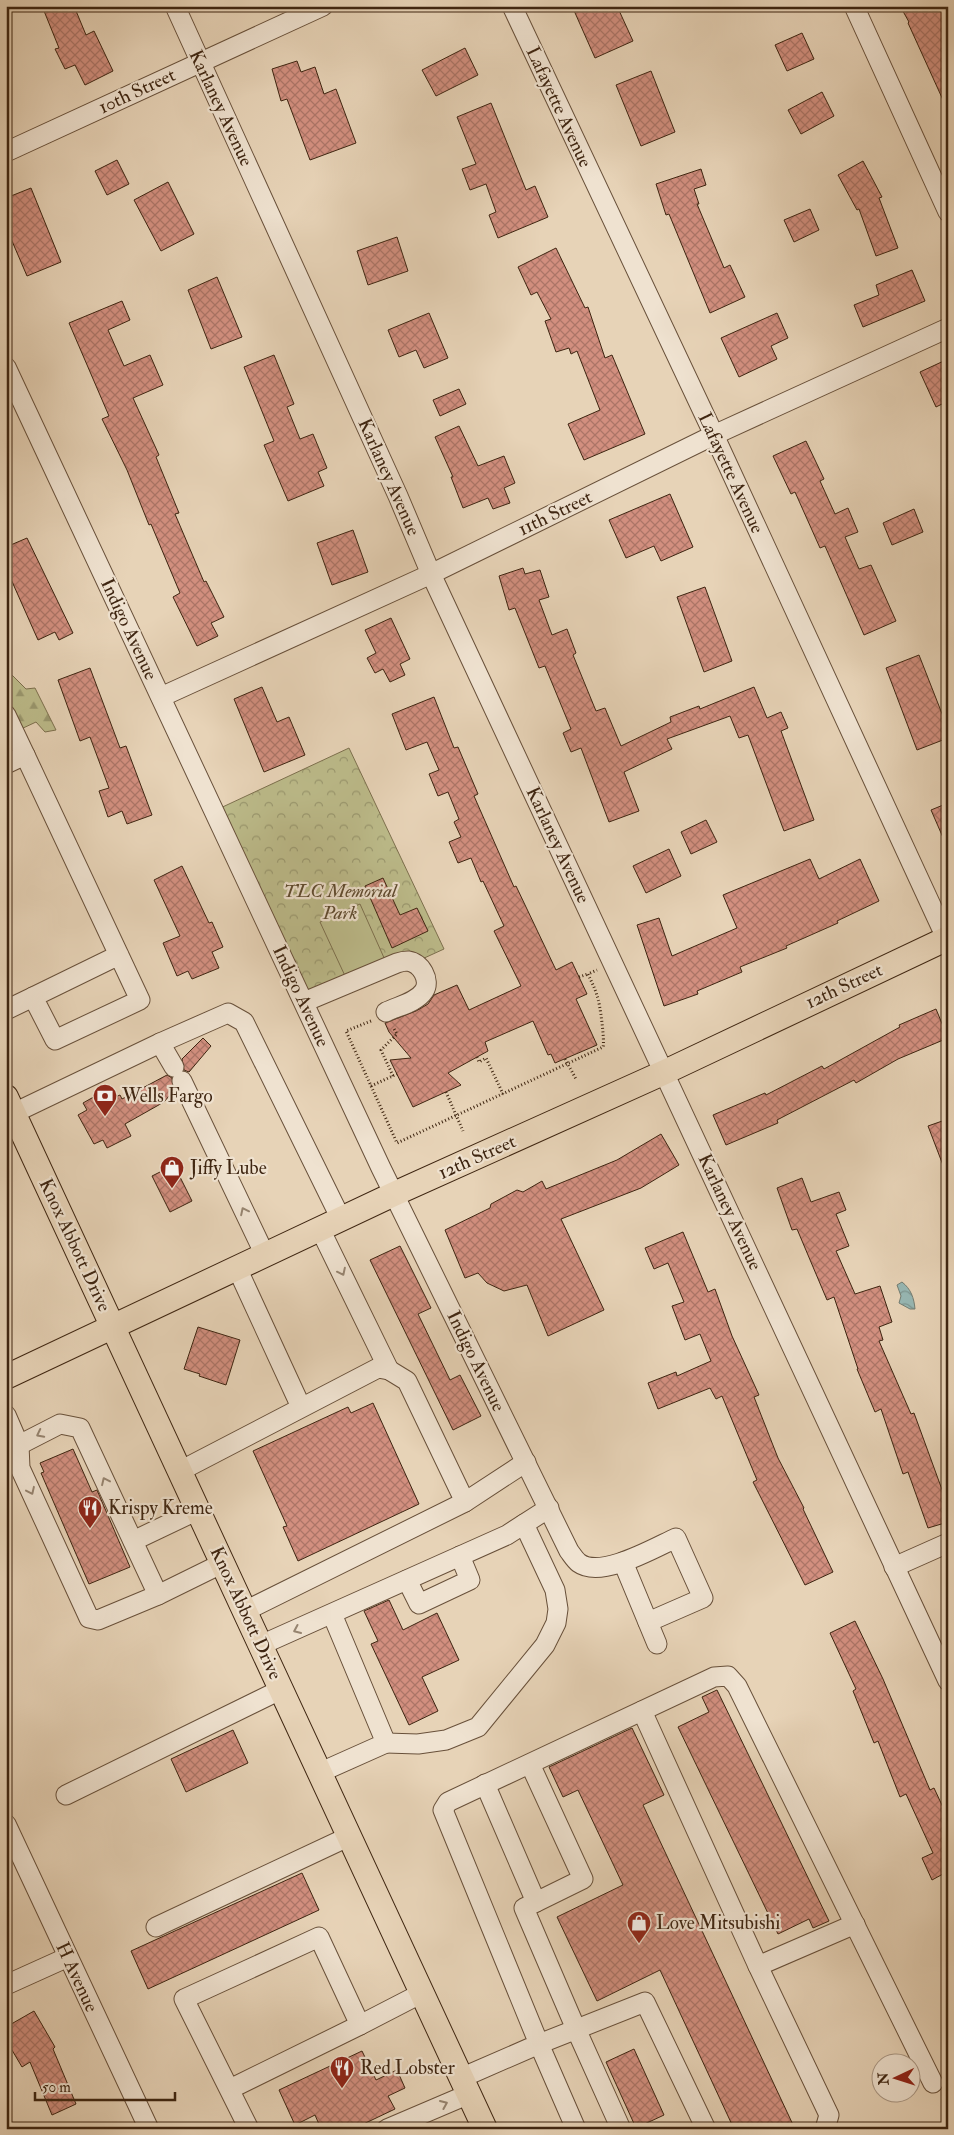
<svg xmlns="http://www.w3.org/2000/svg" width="954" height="2135" font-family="'IM FELL Double Pica',serif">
	<defs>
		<pattern id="forest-firs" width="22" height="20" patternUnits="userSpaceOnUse" patternTransform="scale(1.25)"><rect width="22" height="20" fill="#bcbb8a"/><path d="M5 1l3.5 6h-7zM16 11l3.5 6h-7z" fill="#9a986f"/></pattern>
		<pattern id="park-crowns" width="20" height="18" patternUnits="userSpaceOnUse" patternTransform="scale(1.25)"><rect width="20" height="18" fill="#bcbb8a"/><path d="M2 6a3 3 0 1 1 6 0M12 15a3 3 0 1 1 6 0" fill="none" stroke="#9a986f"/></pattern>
		<pattern id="water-waves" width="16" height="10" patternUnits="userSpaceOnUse" patternTransform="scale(1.25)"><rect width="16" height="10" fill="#97b7b3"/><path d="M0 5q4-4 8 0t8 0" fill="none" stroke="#7d9590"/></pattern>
		<pattern id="building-cross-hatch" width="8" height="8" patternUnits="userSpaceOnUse" patternTransform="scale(1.25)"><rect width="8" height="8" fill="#d28f7f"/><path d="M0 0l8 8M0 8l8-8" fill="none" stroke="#ac7567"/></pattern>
	</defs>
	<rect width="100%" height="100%" fill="#e7d3b7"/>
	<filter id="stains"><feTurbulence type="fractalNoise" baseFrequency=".004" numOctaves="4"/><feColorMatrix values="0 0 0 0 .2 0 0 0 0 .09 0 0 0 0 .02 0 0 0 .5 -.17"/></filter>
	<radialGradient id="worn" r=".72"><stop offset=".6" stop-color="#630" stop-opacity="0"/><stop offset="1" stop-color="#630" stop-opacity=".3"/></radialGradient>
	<path fill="url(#forest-firs)" stroke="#7d704e" d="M 6,669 L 26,689 L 35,688 L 56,730 L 45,732 L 36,722 L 6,736 Z"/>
	<path fill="url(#park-crowns)" stroke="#7d704e" d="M 349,748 L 444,949 L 308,1011 L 214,811 Z"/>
	<path fill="#bcbb8a" stroke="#7d704e" d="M 360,904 L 385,960 L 346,978 L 320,922 Z"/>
	<path fill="url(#water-waves)" stroke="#737d72" d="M 902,1282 C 911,1289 914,1298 915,1309 L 910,1309 L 899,1303 L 901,1296 L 897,1285 Z"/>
	<g fill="url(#building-cross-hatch)" stroke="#3e2511">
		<path d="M 42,6 L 74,6 L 86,35 L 94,31 L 113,71 L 85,85 L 75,65 L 65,69 L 55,49 L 59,48 Z"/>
		<path d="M 572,6 L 617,6 L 633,41 L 595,58 Z"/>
		<path d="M 900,6 L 948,6 L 948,111 L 908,23 L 909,22 Z"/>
		<path d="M 802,33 L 814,59 L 787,71 L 775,45 Z"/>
		<path d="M 465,48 L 478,75 L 436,96 L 422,70 Z"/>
		<path d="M 297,61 L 301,72 L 315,67 L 324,94 L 336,89 L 356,143 L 310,160 L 287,99 L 281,101 L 272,69 Z"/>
		<path d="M 651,71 L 675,132 L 641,146 L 616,85 Z"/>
		<path d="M 822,92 L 834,116 L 801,134 L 788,110 Z"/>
		<path d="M 491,103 L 526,190 L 535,186 L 548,217 L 498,238 L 489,215 L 496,212 L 486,184 L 470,190 L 462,169 L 476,164 L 457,117 Z"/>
		<path d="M 117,160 L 129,184 L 107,195 L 95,171 Z"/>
		<path d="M 863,161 L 882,197 L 879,198 L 898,248 L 876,256 L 859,209 L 857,210 L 838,175 Z"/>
		<path d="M 701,169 L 706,185 L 694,189 L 699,204 L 697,204 L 724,268 L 730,265 L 745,297 L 710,313 L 669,214 L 666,215 L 656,184 Z"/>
		<path d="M 168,182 L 194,234 L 161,251 L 134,200 Z"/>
		<path d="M 31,188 L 61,262 L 27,276 L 6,227 L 6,198 Z"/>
		<path d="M 810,209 L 819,230 L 794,242 L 784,220 Z"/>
		<path d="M 397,237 L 408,271 L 368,285 L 357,251 Z"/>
		<path d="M 556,248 L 585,308 L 588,307 L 605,358 L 612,355 L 645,434 L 584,460 L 568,424 L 600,410 L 577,351 L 571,354 L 569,348 L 556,352 L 545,321 L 551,319 L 537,292 L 531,295 L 518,267 Z"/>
		<path d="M 912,270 L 925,301 L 863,327 L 854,305 L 879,295 L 876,285 Z"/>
		<path d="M 217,277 L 242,337 L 211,349 L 188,290 Z"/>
		<path d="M 122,301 L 130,320 L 108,330 L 124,366 L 150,355 L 163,385 L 133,398 L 159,455 L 156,457 L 179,513 L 175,514 L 204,582 L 206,581 L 224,617 L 211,623 L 218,636 L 197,646 L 173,597 L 180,593 L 151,524 L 149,525 L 127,470 L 102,419 L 109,416 L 69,323 Z"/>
		<path d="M 429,313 L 448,358 L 424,368 L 416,350 L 399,357 L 388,330 Z"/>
		<path d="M 777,313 L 788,338 L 771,346 L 777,359 L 739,377 L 721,338 Z"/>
		<path d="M 274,355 L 294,404 L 287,407 L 300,439 L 313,434 L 327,468 L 318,472 L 324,486 L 288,501 L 264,445 L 274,441 L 244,367 Z"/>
		<path d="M 948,359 L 948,401 L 936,407 L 920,372 Z"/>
		<path d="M 459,389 L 466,404 L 440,416 L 433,400 Z"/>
		<path d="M 459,426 L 478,466 L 504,456 L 515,483 L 504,488 L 510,503 L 493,509 L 488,498 L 463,508 L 451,477 L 453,477 L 435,437 Z"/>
		<path d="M 806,441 L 824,479 L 820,481 L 835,514 L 848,508 L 858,532 L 845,537 L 859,569 L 871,565 L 896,621 L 864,635 L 825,546 L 820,548 L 795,492 L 791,494 L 773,456 Z"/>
		<path d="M 670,494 L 693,547 L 661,561 L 654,546 L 626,558 L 609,520 Z"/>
		<path d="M 914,509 L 923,532 L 892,545 L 883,523 Z"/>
		<path d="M 353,530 L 368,572 L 332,585 L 317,543 Z"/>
		<path d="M 27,538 L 73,633 L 59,640 L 55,632 L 38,640 L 6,568 L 6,547 Z"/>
		<path d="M 523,568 L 525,574 L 540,570 L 549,597 L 539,600 L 552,635 L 567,629 L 576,653 L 573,655 L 596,711 L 605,708 L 621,746 L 671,722 L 670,717 L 699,706 L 700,709 L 754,687 L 767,718 L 781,712 L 788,728 L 781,731 L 814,820 L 784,831 L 748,735 L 739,738 L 730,716 L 667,739 L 672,749 L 624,772 L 639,811 L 609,822 L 581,748 L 571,752 L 563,733 L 571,729 L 545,666 L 539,668 L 515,608 L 509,610 L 499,576 Z"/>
		<path d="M 705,587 L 732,661 L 704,672 L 677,597 Z"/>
		<path d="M 391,618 L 410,659 L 400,664 L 405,675 L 390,682 L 383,669 L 375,673 L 367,658 L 376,653 L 365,630 Z"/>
		<path d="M 919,655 L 948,729 L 948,738 L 917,750 L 886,668 Z"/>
		<path d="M 90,668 L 120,748 L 126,746 L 152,815 L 127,824 L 122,811 L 108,817 L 99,791 L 109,788 L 90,737 L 80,741 L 58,680 Z"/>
		<path d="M 262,687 L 277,722 L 289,717 L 305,755 L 264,772 L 234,699 Z"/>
		<path d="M 434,697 L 454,748 L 458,747 L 478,794 L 474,796 L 514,887 L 516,886 L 556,970 L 572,962 L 587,994 L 576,999 L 597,1045 L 555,1063 L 551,1054 L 548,1055 L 533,1021 L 485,1042 L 488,1051 L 448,1073 L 461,1085 L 413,1107 L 390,1060 L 411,1058 L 389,1032 L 385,1023 L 416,1011 L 428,1004 L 434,995 L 457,985 L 469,1010 L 521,986 L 494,931 L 504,926 L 483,881 L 481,882 L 471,858 L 458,863 L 449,842 L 461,837 L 454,822 L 459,819 L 448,792 L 438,796 L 429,774 L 439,770 L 427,742 L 406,750 L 392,714 Z"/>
		<path d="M 948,803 L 948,849 L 931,810 Z"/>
		<path d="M 706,820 L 717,842 L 691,854 L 681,832 Z"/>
		<path d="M 669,849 L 681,876 L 646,893 L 633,866 Z"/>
		<path d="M 810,859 L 819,879 L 860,859 L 879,901 L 837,921 L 838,923 L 786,946 L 787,948 L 740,967 L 742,972 L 697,991 L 698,994 L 664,1006 L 637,925 L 659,918 L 672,956 L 737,928 L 723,895 Z"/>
		<path d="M 182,866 L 209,923 L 212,922 L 223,947 L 212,952 L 219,968 L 192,979 L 188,971 L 177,976 L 163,943 L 180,936 L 154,880 Z"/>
		<path d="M 383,878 L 400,915 L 417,908 L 428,931 L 392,948 L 365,886 Z"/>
		<path d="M 936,1009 L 948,1038 L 898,1059 L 856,1083 L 854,1080 L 777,1120 L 778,1123 L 726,1145 L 713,1115 L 765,1093 L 766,1095 L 822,1066 L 824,1069 L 900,1027 L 899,1025 Z"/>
		<path d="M 203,1038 L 211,1046 L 189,1072 L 184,1070 L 182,1059 Z"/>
		<path d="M 167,1075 L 172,1078 L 174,1090 L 164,1102 L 125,1124 L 131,1136 L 107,1148 L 103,1140 L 94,1144 L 78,1115 L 87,1110 L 83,1103 L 106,1090 L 111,1099 L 120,1095 L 122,1099 Z"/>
		<path d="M 948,1119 L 948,1173 L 946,1173 L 928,1126 Z"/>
		<path d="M 661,1134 L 679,1165 L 641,1188 L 561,1219 L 604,1310 L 548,1336 L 527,1285 L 504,1291 L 487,1283 L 478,1273 L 465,1278 L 445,1230 L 490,1208 L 491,1204 L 517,1190 L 523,1192 L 542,1181 L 546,1189 L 617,1160 Z"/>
		<path d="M 174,1165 L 192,1201 L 170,1212 L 152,1176 Z"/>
		<path d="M 802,1178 L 811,1202 L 839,1192 L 846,1210 L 836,1214 L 849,1246 L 836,1251 L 855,1294 L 880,1286 L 892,1322 L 879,1327 L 883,1340 L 879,1341 L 911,1414 L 914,1413 L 948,1506 L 948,1522 L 928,1528 L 908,1472 L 903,1474 L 881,1409 L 875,1412 L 857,1369 L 858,1369 L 834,1297 L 827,1300 L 797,1229 L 792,1230 L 777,1188 Z"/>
		<path d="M 683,1232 L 708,1292 L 715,1289 L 732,1336 L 759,1395 L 754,1397 L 778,1458 L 804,1508 L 803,1509 L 833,1572 L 805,1585 L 753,1482 L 757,1480 L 722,1396 L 716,1399 L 710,1388 L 658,1409 L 648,1383 L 676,1372 L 677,1376 L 711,1361 L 700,1334 L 685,1340 L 672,1306 L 684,1302 L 668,1263 L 654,1269 L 645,1248 Z"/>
		<path d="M 400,1246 L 431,1308 L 418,1314 L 450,1380 L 460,1375 L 481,1416 L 453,1430 L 370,1260 Z"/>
		<path d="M 198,1327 L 240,1340 L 226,1385 L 199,1376 L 200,1374 L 184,1369 Z"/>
		<path d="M 373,1403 L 419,1504 L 298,1561 L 283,1527 L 287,1526 L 253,1451 L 348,1407 L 351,1413 Z"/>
		<path d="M 73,1449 L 92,1492 L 97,1490 L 130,1567 L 89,1584 L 41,1473 L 44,1472 L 40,1463 Z"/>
		<path d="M 389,1600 L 403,1630 L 437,1613 L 459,1660 L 422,1677 L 438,1711 L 409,1725 L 371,1644 L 378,1641 L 364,1611 Z"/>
		<path d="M 855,1621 L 883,1679 L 930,1790 L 934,1788 L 948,1818 L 948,1884 L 943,1874 L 932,1880 L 922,1858 L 933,1853 L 906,1794 L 900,1797 L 878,1741 L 874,1743 L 853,1691 L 856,1689 L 830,1633 Z"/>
		<path d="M 717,1690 L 829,1921 L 813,1928 L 809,1919 L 778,1934 L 678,1727 L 709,1712 L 702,1697 Z"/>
		<path d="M 632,1728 L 664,1795 L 643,1805 L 795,2129 L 734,2129 L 660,1970 L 597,2001 L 557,1917 L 623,1885 L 578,1790 L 563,1797 L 549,1767 Z"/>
		<path d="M 233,1730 L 248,1763 L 186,1792 L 171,1759 Z"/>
		<path d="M 302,1873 L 319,1910 L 148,1989 L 131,1951 Z"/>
		<path d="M 34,2011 L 55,2047 L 53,2049 L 76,2104 L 52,2115 L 30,2062 L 22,2067 L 6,2040 L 6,2027 Z"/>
		<path d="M 634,2049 L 664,2115 L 636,2128 L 606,2062 Z"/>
		<path d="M 362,2051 L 376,2080 L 397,2070 L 405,2088 L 388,2096 L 395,2109 L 353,2129 L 321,2129 L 315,2115 L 295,2125 L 279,2090 Z"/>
	</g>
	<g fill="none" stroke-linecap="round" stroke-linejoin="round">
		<defs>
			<g id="minor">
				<path d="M 175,6 L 398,496 L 431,574 L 948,1681"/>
				<path d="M 512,6 L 714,435 L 948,942"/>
				<path d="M 854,6 L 948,212"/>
				<path d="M 6,152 L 323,6"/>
				<path d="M 6,367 L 381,1168 L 569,1551 C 572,1555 575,1560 579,1563 C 601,1579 654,1548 676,1538 L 703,1598 L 648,1622"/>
				<path d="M 161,697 L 431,574 L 714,435 L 948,328"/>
				<path d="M 6,715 L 25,755"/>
				<path d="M 6,764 L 25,755 L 140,1000 L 55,1040 L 33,997 L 119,955"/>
				<path d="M 304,1002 L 397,963 C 400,962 405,961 408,961 C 421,963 431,980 424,991 C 416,1003 398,1006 386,1012"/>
				<path d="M 6,1010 L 33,997"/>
				<path d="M 160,1043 L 174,1067"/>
				<path d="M 182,1081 L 265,1255"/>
				<path d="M 14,1113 L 160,1043 L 228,1013 L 244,1022 L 341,1219"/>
				<path d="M 320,1229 L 389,1370"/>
				<path d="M 237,1268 L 301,1407"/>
				<path d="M 6,1415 L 19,1445 L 20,1468 L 89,1618 L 98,1620 L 158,1595"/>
				<path d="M 19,1445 L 60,1424 L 80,1428 L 158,1595 L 223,1563"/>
				<path d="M 180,1471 L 378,1368 L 389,1370 L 407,1381 L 465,1502"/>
				<path d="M 133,1541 L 198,1510"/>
				<path d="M 623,1562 L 657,1644"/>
				<path d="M 894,1567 L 948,1543"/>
				<path d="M 407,1580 L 419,1604 L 470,1580 L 460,1556"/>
				<path d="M 245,1611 L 465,1502 L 526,1462"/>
				<path d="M 261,1645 L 507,1535 L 549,1508"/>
				<path d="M 642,1711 L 758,1966 L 855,1924"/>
				<path d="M 386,1743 L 418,1744 L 446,1740 L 478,1727 L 545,1645 L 556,1623 L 558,1609 L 555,1590 L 524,1524"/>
				<path d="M 530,1764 L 583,1879 L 524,1908 L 576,2029 L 621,2129"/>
				<path d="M 321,1772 L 386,1743 L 332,1614"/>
				<path d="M 485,1784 L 536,1902"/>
				<path d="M 66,1795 L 282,1689"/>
				<path d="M 6,1824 L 149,2129"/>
				<path d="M 156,1927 L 350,1836"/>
				<path d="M 758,1966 L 829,2115 L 825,2129"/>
				<path d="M 6,1985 L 68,1957"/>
				<path d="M 461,2078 L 539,2044 L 443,1810 L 448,1802 L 714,1677 L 728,1676 L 737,1686 L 933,2083"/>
				<path d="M 230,2089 L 360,2025"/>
				<path d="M 249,2129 L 184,1999 L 319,1937 L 360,2025 L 422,1993"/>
				<path d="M 387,2129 L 469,2094"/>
				<path d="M 576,2129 L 539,2044 L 645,2002 L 706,2129"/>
			</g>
			<g id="major">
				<path d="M 6,1097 L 485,2129"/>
				<path d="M 6,1377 L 394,1194 L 665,1072 L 948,938"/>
			</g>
		</defs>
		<use href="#minor" stroke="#68503a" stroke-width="21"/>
		<use href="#major" stroke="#3e2511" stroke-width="26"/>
		<g stroke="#3e2511" stroke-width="3" stroke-dasharray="1 2.5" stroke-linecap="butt">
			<path d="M 579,977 L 588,974"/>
			<path d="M 371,1021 L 346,1031 L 397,1143 L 603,1047 C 605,1042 600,1002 597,996 C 595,988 591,981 588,974 L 597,970"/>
			<path d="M 477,1057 L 479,1062 L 486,1058 L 503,1094"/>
			<path d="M 565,1059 L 576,1079"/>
			<path d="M 393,1076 L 381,1050 L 397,1034 L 393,1027"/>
			<path d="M 371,1086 L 397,1074"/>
			<path d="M 446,1092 L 463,1131"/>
		</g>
		<use href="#minor" stroke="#efe2d0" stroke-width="19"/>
		<use href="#major" stroke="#e7d3b7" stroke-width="24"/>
	</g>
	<defs><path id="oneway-chevron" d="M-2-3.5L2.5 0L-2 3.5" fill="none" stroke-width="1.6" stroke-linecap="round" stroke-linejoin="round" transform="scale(1.25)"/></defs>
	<g stroke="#968470">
		<use href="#oneway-chevron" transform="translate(244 1211) rotate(-116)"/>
		<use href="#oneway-chevron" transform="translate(342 1272) rotate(64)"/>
		<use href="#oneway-chevron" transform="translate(40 1434) rotate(153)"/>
		<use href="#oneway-chevron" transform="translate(105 1481) rotate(-115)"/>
		<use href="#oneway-chevron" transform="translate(31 1491) rotate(65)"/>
		<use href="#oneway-chevron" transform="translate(297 1630) rotate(156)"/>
		<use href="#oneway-chevron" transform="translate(444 2104) rotate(-23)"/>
	</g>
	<defs>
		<symbol id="bank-pin" viewBox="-11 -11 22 30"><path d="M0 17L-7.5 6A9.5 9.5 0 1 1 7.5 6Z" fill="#8f2418" stroke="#efe2d0"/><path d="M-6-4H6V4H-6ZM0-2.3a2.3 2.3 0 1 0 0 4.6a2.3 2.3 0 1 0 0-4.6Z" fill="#fff"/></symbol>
		<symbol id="shop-pin" viewBox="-11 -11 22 30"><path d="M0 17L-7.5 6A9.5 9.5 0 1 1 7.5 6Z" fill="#8f2418" stroke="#efe2d0"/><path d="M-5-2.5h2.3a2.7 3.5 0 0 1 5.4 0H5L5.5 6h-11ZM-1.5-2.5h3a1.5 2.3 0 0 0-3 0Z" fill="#fff"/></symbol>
		<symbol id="restaurant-pin" viewBox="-11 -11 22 30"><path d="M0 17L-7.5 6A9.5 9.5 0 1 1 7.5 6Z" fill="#8f2418" stroke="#efe2d0"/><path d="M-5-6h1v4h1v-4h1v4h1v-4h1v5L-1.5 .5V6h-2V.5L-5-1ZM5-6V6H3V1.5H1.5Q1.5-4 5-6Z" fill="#fff"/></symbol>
	</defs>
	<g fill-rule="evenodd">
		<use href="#bank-pin" x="91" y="1082" width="28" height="38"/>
		<use href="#shop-pin" x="158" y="1154" width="28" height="38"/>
		<use href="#restaurant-pin" x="76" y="1494" width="28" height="38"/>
		<use href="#shop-pin" x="625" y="1909" width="28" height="38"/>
		<use href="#restaurant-pin" x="328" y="2054" width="28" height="38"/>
	</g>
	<g text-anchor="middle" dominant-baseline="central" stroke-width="4.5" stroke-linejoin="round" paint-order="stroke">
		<g font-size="19" fill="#3e2511" stroke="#efe2d0">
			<text transform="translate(137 91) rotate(-25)">10th Street</text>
			<text transform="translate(559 107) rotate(65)">Lafayette Avenue</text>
			<text transform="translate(221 108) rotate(65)">Karlaney Avenue</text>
			<text transform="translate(731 473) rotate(65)">Lafayette Avenue</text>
			<text transform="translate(389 477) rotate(66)">Karlaney Avenue</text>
			<text transform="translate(555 513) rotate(-26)">11th Street</text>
			<text transform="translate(129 629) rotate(65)">Indigo Avenue</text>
			<text transform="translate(558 845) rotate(65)">Karlaney Avenue</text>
			<text transform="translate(844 986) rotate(-25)">12th Street</text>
			<text transform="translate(301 996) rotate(65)">Indigo Avenue</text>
			<text transform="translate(477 1157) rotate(-24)">12th Street</text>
			<text transform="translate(730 1212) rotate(65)">Karlaney Avenue</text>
			<text transform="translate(75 1245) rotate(65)">Knox Abbott Drive</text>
			<text transform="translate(476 1361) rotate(64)">Indigo Avenue</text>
			<text transform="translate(246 1613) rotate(65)">Knox Abbott Drive</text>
			<text transform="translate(77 1977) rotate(65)">H Avenue</text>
		</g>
		<g font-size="19" font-style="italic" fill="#5e4a2f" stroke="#efe2d0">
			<text x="340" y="891">TLC Memorial<tspan x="340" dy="22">Park</tspan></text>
		</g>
		<g font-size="19" fill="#3e2511" stroke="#efe2d0" text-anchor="start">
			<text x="122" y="1096">Wells Fargo</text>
			<text x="190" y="1168">Jiffy Lube</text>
			<text x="108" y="1508">Krispy Kreme</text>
			<text x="656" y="1923">Love Mitsubishi</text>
			<text x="360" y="2068">Red Lobster</text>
		</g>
	</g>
	<rect width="954" height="2135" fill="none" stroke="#e7d3b7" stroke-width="25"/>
	<rect x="8" y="8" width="939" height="2120" fill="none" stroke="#3e2511" stroke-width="2.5"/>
	<rect x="12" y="12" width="929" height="2110" fill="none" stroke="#3e2511"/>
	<g transform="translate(896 2078) rotate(266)"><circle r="24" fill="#efe2d0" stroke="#a89684"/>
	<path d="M0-4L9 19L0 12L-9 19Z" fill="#8f2418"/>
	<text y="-8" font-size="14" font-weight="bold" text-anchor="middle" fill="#3e2511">N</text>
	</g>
	<path d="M35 2092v8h140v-8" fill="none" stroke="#3e2511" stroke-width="2.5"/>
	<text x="42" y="2092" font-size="15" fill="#3e2511" stroke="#efe2d0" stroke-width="4" paint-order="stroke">50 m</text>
	<rect width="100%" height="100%" filter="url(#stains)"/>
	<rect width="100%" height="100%" fill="url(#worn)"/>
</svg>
